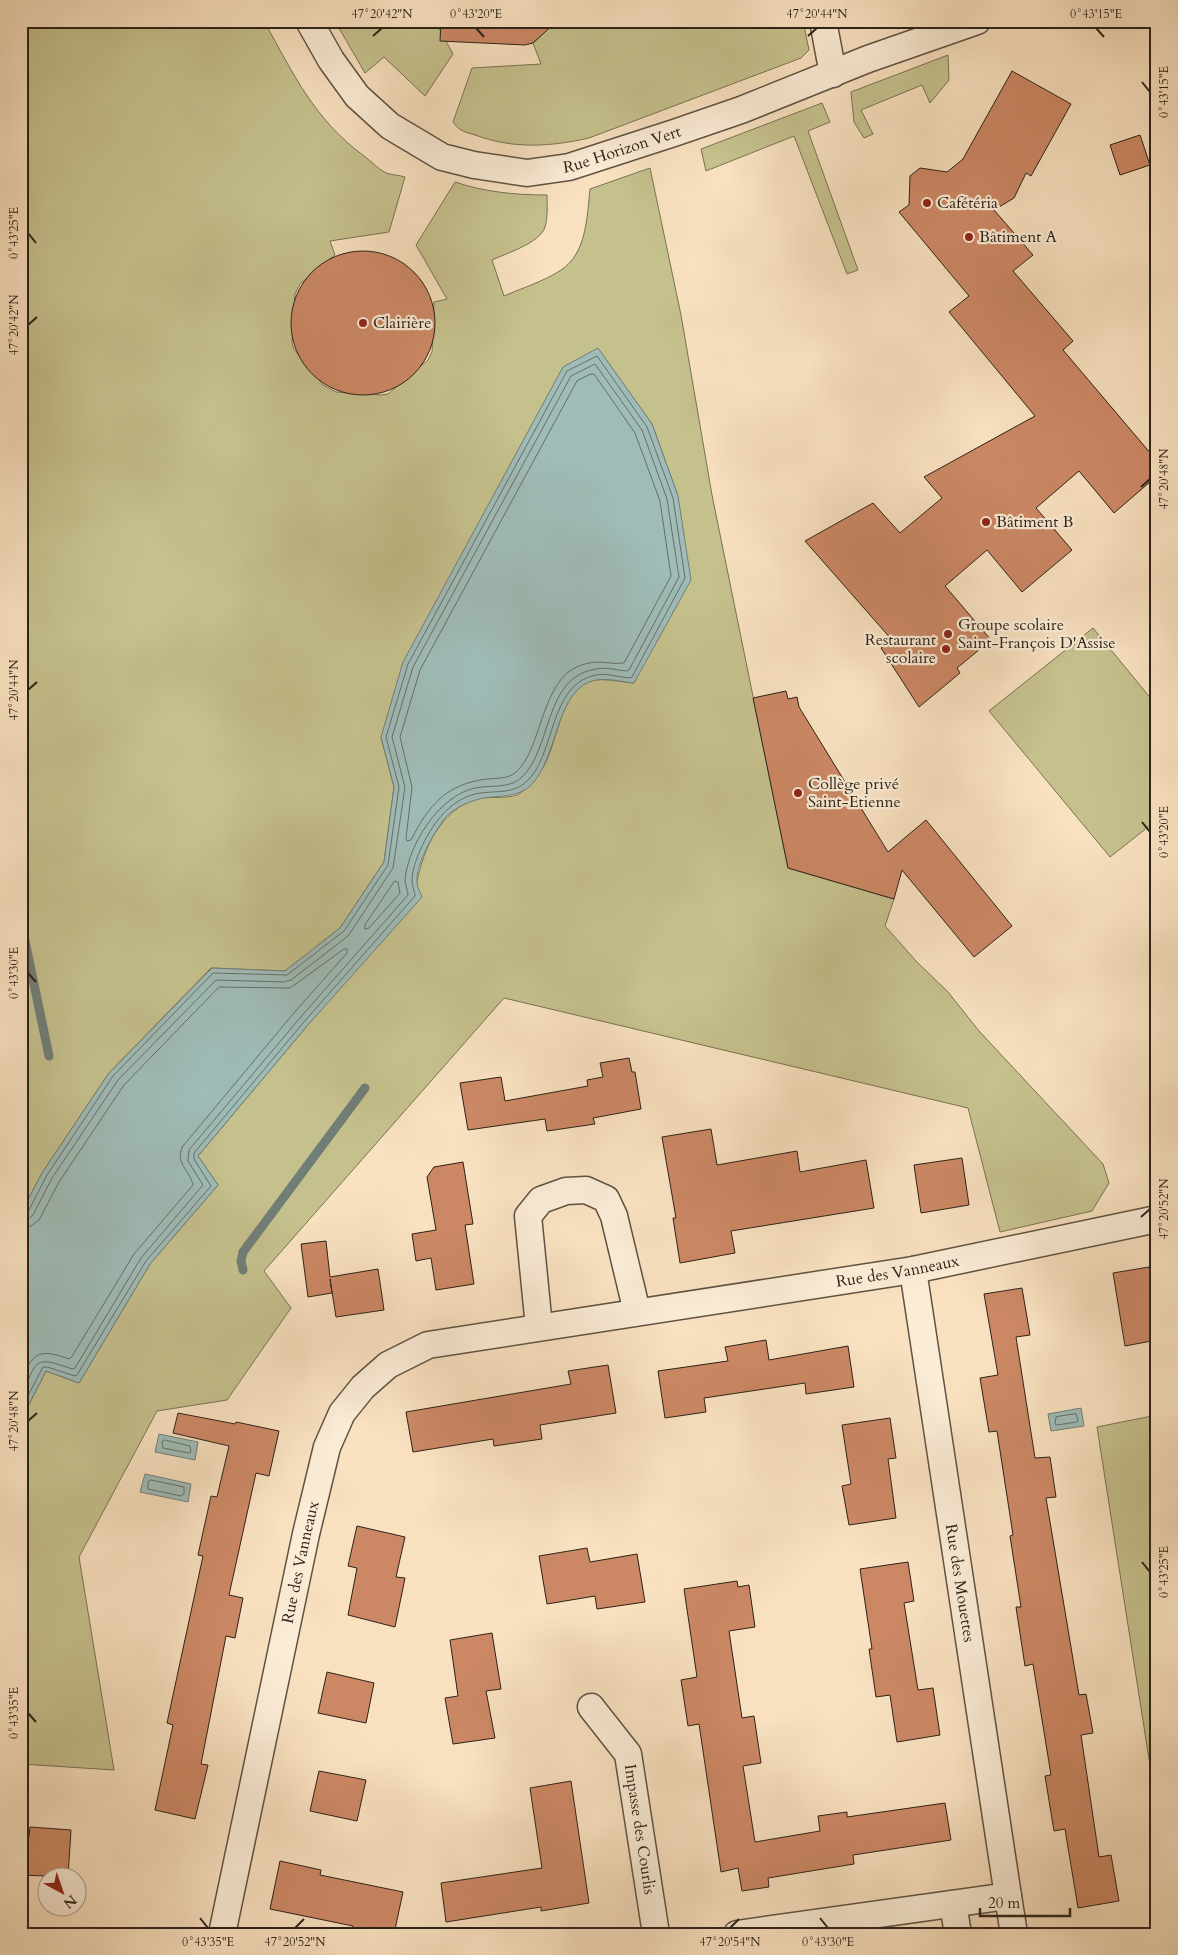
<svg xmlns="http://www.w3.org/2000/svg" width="1178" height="1955" font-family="Cardo,serif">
	<rect width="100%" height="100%" fill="#f9e1c0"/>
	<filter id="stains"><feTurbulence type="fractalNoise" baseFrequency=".004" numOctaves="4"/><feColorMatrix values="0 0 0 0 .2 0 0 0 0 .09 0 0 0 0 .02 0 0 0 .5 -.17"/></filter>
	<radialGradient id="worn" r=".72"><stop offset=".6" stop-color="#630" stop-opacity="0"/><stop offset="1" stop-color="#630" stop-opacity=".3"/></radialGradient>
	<g fill="#c5c18d" stroke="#787253">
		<path d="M 21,21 L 264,21 C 294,75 314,119 364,156 C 371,161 378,169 386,173 C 391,175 399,175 405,177 L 389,232 L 330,241 L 335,255 L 300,284 L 295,294 L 292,343 L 294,349 L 323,385 L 336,392 L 381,395 L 388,394 L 428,360 L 432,352 L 434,302 L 447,299 L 416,245 L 455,182 C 485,192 515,195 547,195 C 547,205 548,217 545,227 C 540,243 507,253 492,260 L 504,296 C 522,288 545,281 561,270 C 587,253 587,216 590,189 L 650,168 L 681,315 L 712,495 L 788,868 L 894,899 L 885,926 L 916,961 L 948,992 L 979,1031 L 1103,1164 L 1109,1183 L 1092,1211 L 1000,1232 L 968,1108 L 504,998 L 264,1271 L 291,1308 L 227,1400 L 157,1411 L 79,1557 L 114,1770 L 21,1764 L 21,1420 L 46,1371 L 79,1383 L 150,1264 L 218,1185 L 198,1156 L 307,1026 L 417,882 C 423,849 441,810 476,799 C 489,796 505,799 517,795 C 524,792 532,782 537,776 C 557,755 557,698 585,683 C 599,676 619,682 634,683 L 678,496 L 652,424 L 598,349 L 381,737 L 394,787 L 384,862 L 340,928 L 285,971 L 211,968 L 109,1073 L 42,1173 L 21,1213 Z"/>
		<path d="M 335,21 L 435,21 L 453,54 L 425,96 L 384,57 L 365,73 Z"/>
		<path d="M 557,21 L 803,21 L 809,50 L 801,58 L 589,138 C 549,147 513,149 475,135 C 465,132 459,131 453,122 L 472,68 L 541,64 L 533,43 Z"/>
		<path d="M 948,55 L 949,80 L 930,103 L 922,85 L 861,110 L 873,134 L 864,138 L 854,122 L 851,92 Z"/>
		<path d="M 822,103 L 830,122 L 808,131 L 858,270 L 847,274 L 794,136 L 706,171 L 701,149 Z"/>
		<path d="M 1093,628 L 1157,706 L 1157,820 L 1110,857 L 989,711 Z"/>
		<path d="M 1157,1415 L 1157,1810 L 1097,1427 Z"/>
	</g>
	<g fill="#9fbcb8" stroke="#717e78">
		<path d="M 598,348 L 652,424 L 678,496 L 691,580 L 634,683 C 623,682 607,678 596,680 C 555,687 558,761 530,786 C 514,800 494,794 476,800 C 465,803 454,809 446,817 C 435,830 415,865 417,882 C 417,887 420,892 422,897 L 307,1026 L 198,1156 L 218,1185 L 150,1264 L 79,1383 L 46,1371 L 21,1420 L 21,1213 L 42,1173 L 109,1073 L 212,968 L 285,971 L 340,928 L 384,862 L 394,787 L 381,737 L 403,662 L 563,367 Z"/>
		<path d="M 1081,1408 L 1084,1426 L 1051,1431 L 1048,1414 Z"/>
		<path d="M 159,1434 L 198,1442 L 195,1460 L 155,1452 Z"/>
		<path d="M 145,1474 L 191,1484 L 188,1502 L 140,1492 Z"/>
	</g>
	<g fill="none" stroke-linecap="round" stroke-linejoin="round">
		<g stroke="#666f68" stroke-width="1">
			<path d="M 591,374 L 594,374 L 635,433 L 660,501 L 671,576 L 624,663 C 607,665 599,658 579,666 C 541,680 542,750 516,772 C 509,779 497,778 487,779 C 446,784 429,805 411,840 L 407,841 L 406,838 L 412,787 L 400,737 L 420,670 L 577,381 Z"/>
			<path d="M 395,881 L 398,882 L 400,893 L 369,928 L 365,929 L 365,925 Z"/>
			<path d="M 21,1214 L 28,1212 L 47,1175 L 113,1076 L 213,973 L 287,975 L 344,931 L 388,865 L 399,787 L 386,737 L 408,664 L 567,371 L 597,356 L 647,427 L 673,498 L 685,578 L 632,677 L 630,678 C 619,677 606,673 596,675 C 548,684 556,756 526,782 C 512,795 493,790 475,794 C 463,797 451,805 443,814 C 430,827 411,863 412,882 C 412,887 415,891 415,896 L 303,1023 L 194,1153 L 194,1159 L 211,1186 L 146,1261 L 77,1375 L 75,1376 L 47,1367 L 43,1367 L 21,1409"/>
			<path d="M 21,1221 L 28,1219 L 33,1215 L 52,1178 L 118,1080 L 216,980 L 284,982 L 291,980 L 348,936 L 393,868 L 405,787 L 392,737 L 413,667 L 571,376 L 595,364 L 642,430 L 667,499 L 679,577 L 629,670 L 626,671 C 617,670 605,667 596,669 C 544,676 552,749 522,777 C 510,789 490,785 475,788 C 439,796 408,845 405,880 C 405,885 408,890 408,895 L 299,1019 L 189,1150 L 188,1161 L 203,1185 L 141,1258 L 75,1368 L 72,1369 C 33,1355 38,1360 21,1395"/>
			<path d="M 21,1228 L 31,1226 L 39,1220 L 59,1182 L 124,1085 L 219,987 L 290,988 L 344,949 L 347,949 L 347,953 L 293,1014 L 183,1146 C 174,1163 190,1170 193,1185 L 134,1254 L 71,1358 L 69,1359 C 40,1349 35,1351 21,1378"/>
			<path d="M 1076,1414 L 1078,1420 L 1077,1422 L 1057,1425 L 1055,1424 L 1056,1417 Z"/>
			<path d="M 165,1440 L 190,1446 L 191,1452 L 189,1453 L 163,1448 L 162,1442 Z"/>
			<path d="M 151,1480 L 184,1487 L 184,1494 L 181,1496 L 148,1489 L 148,1482 Z"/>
		</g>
		<g stroke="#717e78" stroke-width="9">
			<path d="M 21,922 L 49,1056"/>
			<path d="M 243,1270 L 241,1261 L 243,1252 L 365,1088"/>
		</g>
	</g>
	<g fill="#cc8865" stroke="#2c2219">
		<path d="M 441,21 L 557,21 L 533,43 L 525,45 L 440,41 Z"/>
		<path d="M 1012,71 L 1071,104 L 1031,176 L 1026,173 L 1014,198 L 994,210 L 1033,255 L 1013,271 L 1073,341 L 1063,350 L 1157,461 L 1157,476 L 1114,513 L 1079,471 L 1036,508 L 1072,550 L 1022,592 L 987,550 L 945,586 L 991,640 L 957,668 L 960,673 L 919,707 L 881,648 L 892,640 L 805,541 L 873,503 L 900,533 L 942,498 L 924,477 L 1035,416 L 949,312 L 969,296 L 899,212 L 909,205 L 910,176 L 920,168 L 947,172 L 963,159 Z"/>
		<path d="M 1140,135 L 1150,165 L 1120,175 L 1110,145 Z"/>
		<circle cx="363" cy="323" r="72"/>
		<path d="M 786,691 L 788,699 L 797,697 L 799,707 L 888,852 L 926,820 L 1012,926 L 974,957 L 902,870 L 894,899 L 788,868 L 753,698 Z"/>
		<path d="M 629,1058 L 632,1072 L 635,1072 L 641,1109 L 593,1118 L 595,1124 L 547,1131 L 545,1119 L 468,1130 L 460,1083 L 501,1077 L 505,1101 L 588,1086 L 587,1080 L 603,1077 L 600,1063 Z"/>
		<path d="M 711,1129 L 717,1165 L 797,1151 L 800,1172 L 866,1160 L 874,1208 L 731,1231 L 735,1253 L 680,1263 L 673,1218 L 676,1218 L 662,1137 Z"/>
		<path d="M 962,1158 L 969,1205 L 921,1213 L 914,1165 Z"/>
		<path d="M 463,1162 L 473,1224 L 465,1225 L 474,1284 L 436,1290 L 431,1258 L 416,1261 L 412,1234 L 436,1230 L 427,1177 L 434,1167 Z"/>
		<path d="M 326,1241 L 330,1277 L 378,1269 L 384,1310 L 336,1317 L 330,1279 L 332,1293 L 308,1297 L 301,1244 Z"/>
		<path d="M 1149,1267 L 1153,1286 L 1157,1285 L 1157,1340 L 1125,1346 L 1113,1273 Z"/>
		<path d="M 1022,1288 L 1030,1335 L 1016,1337 L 1035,1458 L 1050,1457 L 1056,1497 L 1046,1498 L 1079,1695 L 1086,1694 L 1093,1733 L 1081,1735 L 1099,1857 L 1111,1855 L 1119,1901 L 1078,1908 L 1065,1829 L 1054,1831 L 1045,1776 L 1051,1775 L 1033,1664 L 1025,1666 L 1016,1607 L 1021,1607 L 1010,1536 L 1013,1535 L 997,1431 L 989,1432 L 980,1378 L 998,1375 L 984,1294 Z"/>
		<path d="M 766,1340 L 769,1360 L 848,1346 L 854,1387 L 806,1394 L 805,1383 L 704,1398 L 706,1412 L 665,1418 L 658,1371 L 728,1361 L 725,1347 Z"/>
		<path d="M 608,1365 L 616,1413 L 540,1425 L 542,1439 L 494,1446 L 493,1439 L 413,1452 L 406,1412 L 571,1384 L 568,1371 Z"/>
		<path d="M 178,1413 L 235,1424 L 236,1422 L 279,1431 L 269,1476 L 256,1473 L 229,1595 L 243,1598 L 235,1638 L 226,1636 L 201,1764 L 208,1765 L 195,1819 L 155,1810 L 173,1725 L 167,1723 L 203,1556 L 198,1555 L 211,1496 L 217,1497 L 229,1446 L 173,1433 Z"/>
		<path d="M 890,1418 L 896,1458 L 888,1459 L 896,1518 L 849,1525 L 842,1486 L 851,1484 L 842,1425 Z"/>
		<path d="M 357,1526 L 405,1537 L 396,1577 L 405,1578 L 395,1627 L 348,1615 L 357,1568 L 348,1566 Z"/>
		<path d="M 587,1548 L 590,1562 L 637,1554 L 645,1602 L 597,1609 L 595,1596 L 547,1604 L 539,1556 Z"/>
		<path d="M 908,1562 L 914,1601 L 904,1603 L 918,1690 L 933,1688 L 940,1735 L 897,1742 L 890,1695 L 876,1697 L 869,1649 L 872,1649 L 860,1569 Z"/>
		<path d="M 737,1581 L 738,1587 L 749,1585 L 755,1627 L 729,1631 L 742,1718 L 754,1716 L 761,1763 L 743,1766 L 755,1842 L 820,1831 L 818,1816 L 847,1812 L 847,1817 L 945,1803 L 951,1840 L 853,1855 L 854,1864 L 768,1878 L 769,1887 L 742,1891 L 738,1868 L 721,1872 L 699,1724 L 688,1726 L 681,1680 L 697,1677 L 684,1589 Z"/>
		<path d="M 492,1633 L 501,1689 L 486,1691 L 495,1738 L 453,1744 L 445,1698 L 458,1696 L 450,1640 Z"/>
		<path d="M 327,1672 L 374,1683 L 366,1723 L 318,1713 Z"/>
		<path d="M 319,1771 L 366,1780 L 357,1821 L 310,1811 Z"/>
		<path d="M 571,1781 L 589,1903 L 541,1911 L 541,1907 L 446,1922 L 441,1883 L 542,1868 L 530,1788 Z"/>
		<path d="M 30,1827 L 71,1830 L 68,1877 L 21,1875 L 21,1837 L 29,1837 Z"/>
		<path d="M 280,1861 L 321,1870 L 320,1875 L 403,1892 L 394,1934 L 365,1934 L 352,1931 L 353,1926 L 270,1909 Z"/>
	</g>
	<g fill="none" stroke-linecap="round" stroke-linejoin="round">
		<defs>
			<g id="minor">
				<path id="s1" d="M 309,21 L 331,60 L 357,96 L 390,126 L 442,157 L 474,165 L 527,173 L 569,167 L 674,133 L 741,110 L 868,59 L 977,21"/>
				<path d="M 823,21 L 833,74"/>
				<path d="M 539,1327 L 528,1216 L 541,1200 L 566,1191 L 586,1190 L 606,1199 L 614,1216 L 637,1312"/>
				<path id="s2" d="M 591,1707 L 628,1754 L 656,1934"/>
				<path d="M 1008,1896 L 1014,1934"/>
				<path d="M 953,1904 L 958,1934"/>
				<path id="s3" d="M 222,1934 L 306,1534 L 327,1447 L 342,1413 L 363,1387 L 388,1365 L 428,1345 L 913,1270 L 1157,1219"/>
				<path d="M 737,1934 L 1008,1896 L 913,1270"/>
			</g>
		</defs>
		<use href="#minor" stroke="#5f5243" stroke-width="29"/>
		<use href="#minor" stroke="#fbecd6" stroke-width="26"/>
	</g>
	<path fill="none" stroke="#2c2219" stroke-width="2" d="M 476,28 L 484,37M 1096,28 L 1104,37M 373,36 L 382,28M 808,36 L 817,28M 1142,82 L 1150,92M 28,233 L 36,243M 28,325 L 37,317M 1141,487 L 1150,479M 28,690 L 37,682M 1142,822 L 1150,832M 28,973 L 36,982M 1141,1217 L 1150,1209M 28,1421 L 37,1413M 1142,1562 L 1150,1572M 28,1713 L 36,1722M 200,1918 L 208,1928M 820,1918 L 828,1928M 295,1928 L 304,1919M 730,1928 L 739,1919"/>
	<g fill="#8f2418" stroke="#fbecd6" stroke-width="2">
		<circle cx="927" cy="203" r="5"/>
		<circle cx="969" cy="237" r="5"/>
		<circle cx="363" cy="323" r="5"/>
		<circle cx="986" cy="522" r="5"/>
		<circle cx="948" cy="634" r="5"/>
		<circle cx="946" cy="649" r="5"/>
		<circle cx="798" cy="793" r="5"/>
	</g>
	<g text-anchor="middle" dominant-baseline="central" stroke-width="4.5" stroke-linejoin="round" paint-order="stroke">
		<g font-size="16" fill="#2c2219" stroke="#fbecd6">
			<text stroke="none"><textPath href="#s1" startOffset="379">Rue Horizon Vert</textPath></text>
			<text stroke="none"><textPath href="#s3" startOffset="1122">Rue des Vanneaux</textPath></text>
			<text stroke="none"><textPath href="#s3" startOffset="380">Rue des Vanneaux</textPath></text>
			<text transform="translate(960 1583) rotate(81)">Rue des Mouettes</text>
			<text stroke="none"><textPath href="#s2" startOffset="136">Impasse des Courlis</textPath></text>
		</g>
		<g font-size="16" fill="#2c2219" stroke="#fbecd6" text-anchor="start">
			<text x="937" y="203">Cafétéria</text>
			<text x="979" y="237">Bâtiment A</text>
			<text x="373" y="323">Clairière</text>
			<text x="996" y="522">Bâtiment B</text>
			<text x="958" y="625">Groupe scolaire<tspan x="958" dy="18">Saint-François D'Assise</tspan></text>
			<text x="936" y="640" text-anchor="end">Restaurant<tspan x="936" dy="18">scolaire</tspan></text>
			<text x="808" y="784">Collège privé<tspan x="808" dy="18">Saint-Etienne</tspan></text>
		</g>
	</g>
	<rect width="1178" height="1955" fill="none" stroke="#f9e1c0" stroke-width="55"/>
	<g transform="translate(62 1892) rotate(140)"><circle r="24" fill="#fbecd6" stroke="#a89b8a"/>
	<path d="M0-4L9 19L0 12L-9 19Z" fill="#8f2418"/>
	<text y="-8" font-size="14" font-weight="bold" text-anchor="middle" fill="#2c2219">N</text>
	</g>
	<path d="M980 1908v8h90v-8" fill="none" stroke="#2c2219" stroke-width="2.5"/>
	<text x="988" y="1908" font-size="15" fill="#2c2219" stroke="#fbecd6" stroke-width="4" paint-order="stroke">20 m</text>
	<rect x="28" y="28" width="1122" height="1900" fill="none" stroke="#2c2219" stroke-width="2"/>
	<g font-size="12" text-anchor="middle" fill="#2c2219">
		<text x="382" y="18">47°20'42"N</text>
		<text x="476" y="18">0°43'20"E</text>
		<text x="817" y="18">47°20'44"N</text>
		<text x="1096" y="18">0°43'15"E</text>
		<text transform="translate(1164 92) rotate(-90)" y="4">0°43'15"E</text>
		<text transform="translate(14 233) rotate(-90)" y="4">0°43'25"E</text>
		<text transform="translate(14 325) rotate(-90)" y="4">47°20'42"N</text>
		<text transform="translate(1164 479) rotate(-90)" y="4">47°20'48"N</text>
		<text transform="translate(14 690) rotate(-90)" y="4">47°20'44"N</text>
		<text transform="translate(1164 832) rotate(-90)" y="4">0°43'20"E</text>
		<text transform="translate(14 973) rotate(-90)" y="4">0°43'30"E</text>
		<text transform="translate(1164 1209) rotate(-90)" y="4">47°20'52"N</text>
		<text transform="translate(14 1421) rotate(-90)" y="4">47°20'48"N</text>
		<text transform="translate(1164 1572) rotate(-90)" y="4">0°43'25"E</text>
		<text transform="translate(14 1713) rotate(-90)" y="4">0°43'35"E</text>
		<text x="208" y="1946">0°43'35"E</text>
		<text x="295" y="1946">47°20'52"N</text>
		<text x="730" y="1946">47°20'54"N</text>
		<text x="828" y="1946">0°43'30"E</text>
	</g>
	<rect width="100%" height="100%" filter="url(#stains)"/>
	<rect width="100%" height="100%" fill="url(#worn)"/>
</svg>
